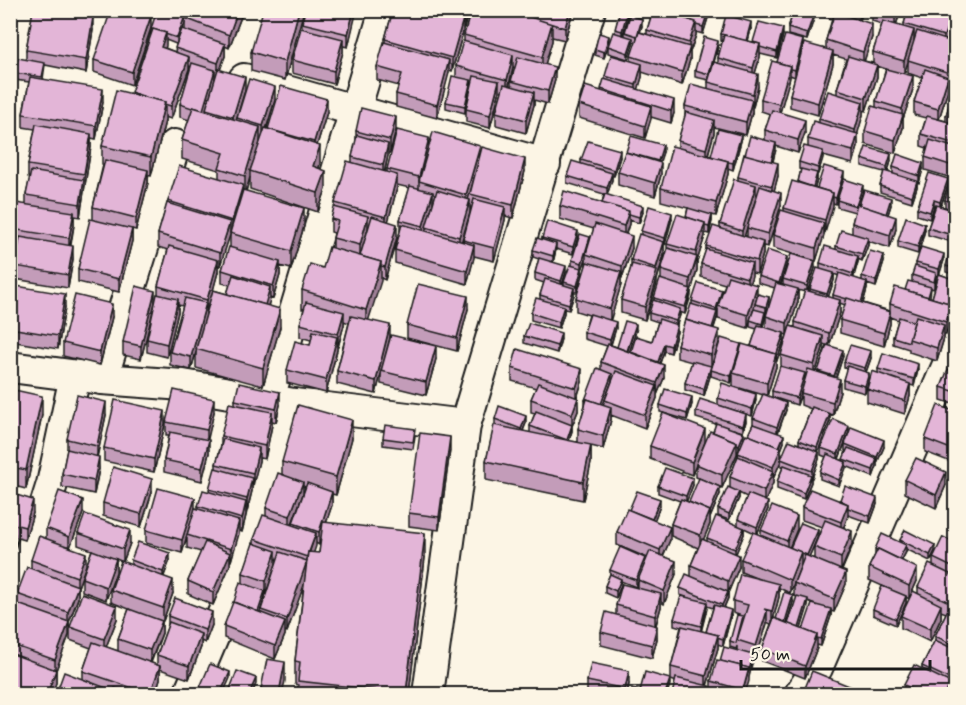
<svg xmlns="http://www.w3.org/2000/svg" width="966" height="705" font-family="Mynerve,sans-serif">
	<rect width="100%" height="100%" fill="#fcf5e5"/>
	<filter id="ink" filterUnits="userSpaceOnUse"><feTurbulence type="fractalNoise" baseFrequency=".0167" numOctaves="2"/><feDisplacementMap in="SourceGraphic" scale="12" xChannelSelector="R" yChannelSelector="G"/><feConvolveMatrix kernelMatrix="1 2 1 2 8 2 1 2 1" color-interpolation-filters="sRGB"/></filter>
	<g filter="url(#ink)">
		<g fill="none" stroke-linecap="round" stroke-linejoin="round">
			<defs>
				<g id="minor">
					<path d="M 244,79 L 545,164"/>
					<path d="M 10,367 L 102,379 L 183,385 L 294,404 L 465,425 L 590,10"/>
					<path d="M 102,379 L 175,145"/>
					<path d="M 269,398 L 385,10"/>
					<path d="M 10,618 L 52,484 L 75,376"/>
					<path d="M 189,694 L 225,609 L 294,404"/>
					<path d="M 428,694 L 465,425"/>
					<path d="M 800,694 L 817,668 L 956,346"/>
				</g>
			</defs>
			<use href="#minor" stroke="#1c1c1c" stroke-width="34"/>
			<use href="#minor" stroke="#fcf5e5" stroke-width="30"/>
		</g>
		<g fill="#c39cb9" stroke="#1c1c1c" stroke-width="1.5" fill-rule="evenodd">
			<path d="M 22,10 L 82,10 L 81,15 L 93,30 L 86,73 L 45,65 L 43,79 L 103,102 L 96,139 L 91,138 L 91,147 L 80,217 L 74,216 L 74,225 L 71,245 L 73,259 L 68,288 L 15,279 L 15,266 L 19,243 L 11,241 L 11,229 L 26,204 L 26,195 L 30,178 L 28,177 L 28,165 L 35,129 L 23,127 L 23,114 L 29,82 L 15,80 L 15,73 L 26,60 L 26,50 L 33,12 L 22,12 Z"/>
			<path d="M 169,10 L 185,10 L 184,15 Z"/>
			<path d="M 242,10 L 242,14 L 229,48 L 225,46 L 225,56 L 220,69 L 236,120 L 237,118 L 275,100 L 267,128 L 268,129 L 327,112 L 317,145 L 320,164 L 319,168 L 326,189 L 318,212 L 250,189 L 250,177 L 246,191 L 304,226 L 291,269 L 280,266 L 280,275 L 273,299 L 270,298 L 268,306 L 280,327 L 263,386 L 196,368 L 196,352 L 191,370 L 170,365 L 170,352 L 183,306 L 178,305 L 178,312 L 167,357 L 147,352 L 147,339 L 158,294 L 158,286 L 168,250 L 158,247 L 158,234 L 168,201 L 219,178 L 219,170 L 182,159 L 182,140 L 189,120 L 180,117 L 180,104 L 191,67 L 189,66 L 189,69 L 171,119 L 165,117 L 165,121 L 151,176 L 148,175 L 148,183 L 136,230 L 132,229 L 132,241 L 119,292 L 78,282 L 78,269 L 93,219 L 93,207 L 103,165 L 102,164 L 102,146 L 131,94 L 151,35 L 151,30 L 132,85 L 94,72 L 94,60 L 151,27 L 185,23 L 182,29 L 185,30 L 185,18 ZM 166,40 L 176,44 L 175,52 L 165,48 ZM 230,233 L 230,247 L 222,270 L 222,283 L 230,285 L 227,294 L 213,290 L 218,272 L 218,265 L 220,266 Z"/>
			<path d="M 304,10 L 285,80 L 251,71 L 251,52 Z"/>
			<path d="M 356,10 L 348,47 L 343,46 L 343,52 L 334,84 L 292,73 L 292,60 L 302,29 L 302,23 Z"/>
			<path d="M 393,10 L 469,10 L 464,28 L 463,28 L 463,32 L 452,71 L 449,70 L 437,118 L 396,107 L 396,94 L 399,86 L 377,80 L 377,67 L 385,43 L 385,39 Z"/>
			<path d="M 471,10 L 573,10 L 565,40 L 552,37 L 552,41 L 545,64 L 555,80 L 548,104 L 534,100 L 534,105 L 526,133 L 496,125 L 496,112 L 502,91 L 499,91 L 499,94 L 490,128 L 466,122 L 466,109 L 472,83 L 471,83 L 471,87 L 465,113 L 446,108 L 446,102 L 456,77 L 456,66 L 464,41 L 464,35 ZM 513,67 L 515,68 L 511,81 L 511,86 L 509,85 Z"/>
			<path d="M 614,10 L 634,10 L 632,16 L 642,26 L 640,32 L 647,34 L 647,30 L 651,17 L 639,13 L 639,10 L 661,10 L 675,15 L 676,10 L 716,10 L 714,17 L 708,15 L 708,18 L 703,34 L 696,32 L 696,35 L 690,52 L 690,60 L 682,85 L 642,72 L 642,77 L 638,89 L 674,113 L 671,123 L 651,117 L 645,138 L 579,118 L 579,105 L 601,91 L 605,79 L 605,76 L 631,61 L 631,56 L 636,42 L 633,41 L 633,44 L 628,59 L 608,53 L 608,46 L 615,32 L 619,14 L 614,12 ZM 627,16 L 629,17 L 625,32 L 625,35 L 623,35 L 627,20 Z"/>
			<path d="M 794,10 L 838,10 L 837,13 L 839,14 L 840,10 L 863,10 L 860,20 L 872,37 L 864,61 L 873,63 L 873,52 L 882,24 L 872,21 L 872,10 L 901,10 L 896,25 L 904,27 L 904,24 L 908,10 L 954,10 L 950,23 L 950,32 L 947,41 L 950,41 L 956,22 L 956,210 L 945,207 L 945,200 L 952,178 L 925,170 L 925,157 L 927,148 L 921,146 L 921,134 L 926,118 L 914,115 L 914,102 L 922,78 L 908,73 L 908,60 L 915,40 L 914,40 L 904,74 L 913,89 L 903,119 L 903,128 L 895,153 L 865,144 L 865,131 L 876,107 L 876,101 L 886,69 L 877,66 L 877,77 L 866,111 L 863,110 L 863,115 L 857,134 L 858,147 L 853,164 L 823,156 L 818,174 L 817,174 L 817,180 L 815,187 L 817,188 L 844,179 L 863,191 L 891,205 L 888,214 L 896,229 L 890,248 L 868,241 L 868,245 L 862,261 L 858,259 L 858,262 L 853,278 L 862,281 L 862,276 L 884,262 L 876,287 L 867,284 L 867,289 L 863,303 L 890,311 L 890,304 L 905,290 L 912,282 L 912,275 L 916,267 L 916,263 L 944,260 L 939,274 L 956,280 L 956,306 L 954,312 L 952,311 L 952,317 L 946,335 L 944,334 L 944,338 L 937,361 L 909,352 L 909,349 L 893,344 L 893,337 L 898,320 L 890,317 L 890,324 L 884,346 L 840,333 L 840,320 L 845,305 L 840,303 L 840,313 L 829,346 L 843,356 L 836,378 L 840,392 L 833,415 L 830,414 L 830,421 L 818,452 L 819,459 L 812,478 L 811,477 L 811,482 L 804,499 L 777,489 L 777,482 L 783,467 L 781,466 L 781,459 L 799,444 L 799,440 L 811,409 L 801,405 L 801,394 L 797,405 L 772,397 L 772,391 L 781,366 L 781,355 L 787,335 L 784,334 L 784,340 L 776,363 L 776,367 L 767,396 L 733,386 L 733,375 L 731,383 L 711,376 L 711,370 L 741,348 L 751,346 L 757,329 L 750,327 L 750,321 L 748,328 L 718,319 L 718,309 L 717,318 L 714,328 L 719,343 L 711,367 L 711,373 L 704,396 L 685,390 L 685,383 L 692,362 L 677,358 L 677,345 L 692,304 L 692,301 L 722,294 L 725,284 L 701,277 L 701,264 L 706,250 L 706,246 L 720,228 L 720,224 L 738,180 L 738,177 L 765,140 L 765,130 L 770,114 L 761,111 L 761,99 L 777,62 L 803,45 L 826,49 L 826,40 L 832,19 L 815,14 L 807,40 L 788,35 L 788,28 ZM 833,55 L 846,59 L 837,89 L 837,94 L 819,119 L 819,123 L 808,139 L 808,147 L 799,162 L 799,169 L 801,170 L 798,182 L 784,208 L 784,211 L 773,235 L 773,248 L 816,261 L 833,203 L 836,204 L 837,200 L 837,207 L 855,212 L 852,223 L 852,233 L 836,246 L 836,249 L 820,263 L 820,269 L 810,289 L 810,291 L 808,290 L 815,268 L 783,279 L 783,285 L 781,284 L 787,263 L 758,276 L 758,283 L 775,288 L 766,316 L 766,328 L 763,327 L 769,297 L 757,298 L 750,283 L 752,273 L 757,274 L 763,254 L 763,246 L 768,247 L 781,205 L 774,190 L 778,176 L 773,162 L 776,146 L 798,153 L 805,133 L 780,112 L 790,75 L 795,77 L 790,95 L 790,107 L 818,115 L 833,64 ZM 948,86 L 955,88 L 946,115 L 946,121 L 939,119 L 948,90 ZM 756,194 L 757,195 L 747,228 L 747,236 L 744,236 L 756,198 ZM 834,274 L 839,276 L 833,295 L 833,298 L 828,297 L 834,280 ZM 936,275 L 939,276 L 932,298 L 930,297 L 931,288 L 934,289 L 936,280 ZM 798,290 L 805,292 L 795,322 L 795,327 L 790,326 L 798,302 ZM 823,344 L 826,345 L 818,372 L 816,371 L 823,348 Z"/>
			<path d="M 751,29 L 748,41 L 753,42 L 783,35 L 777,58 L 760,54 L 760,57 L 755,73 L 758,87 L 753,107 L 752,107 L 752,113 L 746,135 L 714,127 L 714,133 L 708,155 L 711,156 L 741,141 L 733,170 L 728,168 L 728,174 L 716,216 L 712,215 L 712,221 L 709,234 L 705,233 L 705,236 L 697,261 L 697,270 L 691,291 L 691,296 L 685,314 L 680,312 L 680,315 L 676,325 L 677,332 L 671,353 L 664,351 L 660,363 L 664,378 L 657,395 L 657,398 L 645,428 L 611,415 L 611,420 L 603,449 L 591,446 L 591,463 L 583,500 L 486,480 L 486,461 L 495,425 L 495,419 L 526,423 L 523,431 L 530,433 L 530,426 L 535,413 L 531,412 L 531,399 L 536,388 L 512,381 L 512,368 L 582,382 L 577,398 L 578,411 L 572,426 L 572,431 L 569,441 L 578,442 L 578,429 L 585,405 L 585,400 L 601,370 L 601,362 L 607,346 L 584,339 L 584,332 L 589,315 L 576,311 L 576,298 L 586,267 L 586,259 L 582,269 L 582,275 L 577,292 L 574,292 L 574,295 L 569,310 L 564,309 L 564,313 L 559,328 L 531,320 L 531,313 L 540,299 L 540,295 L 544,283 L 535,280 L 535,273 L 539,259 L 533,257 L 533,250 L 542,240 L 542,238 L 578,237 L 573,254 L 556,249 L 553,262 L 566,272 L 562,285 L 564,285 L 564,282 L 572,265 L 572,260 L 590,239 L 594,229 L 560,219 L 560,206 L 602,203 L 604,194 L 567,183 L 567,176 L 581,164 L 581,160 L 620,157 L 614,176 L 612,176 L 612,180 L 607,195 L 643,212 L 639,223 L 629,220 L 629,224 L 626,234 L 632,248 L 622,278 L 621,278 L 621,285 L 610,320 L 616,328 L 611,345 L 617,347 L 636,331 L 629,352 L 631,352 L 652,341 L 658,322 L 649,319 L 649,313 L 654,301 L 654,298 L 661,280 L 661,270 L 667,249 L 667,244 L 686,217 L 688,208 L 661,201 L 661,188 L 678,147 L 678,141 L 685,117 L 685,106 L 708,88 L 708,82 L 718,63 L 718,58 L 722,41 L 721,41 L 721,34 Z"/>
			<path d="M 609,43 L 604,58 L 595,55 L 595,49 Z"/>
			<path d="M 718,47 L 709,80 L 695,77 L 695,70 Z"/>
			<path d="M 396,130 L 390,153 L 388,153 L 385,171 L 387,172 L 387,169 L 429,145 L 480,154 L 525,171 L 513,218 L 505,216 L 505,220 L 494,261 L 474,256 L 467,284 L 395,263 L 395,250 L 400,232 L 400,220 L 410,188 L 397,185 L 397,188 L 388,221 L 397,237 L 385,280 L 381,278 L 368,320 L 390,337 L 436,359 L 426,395 L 381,384 L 381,372 L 376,394 L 337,384 L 337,371 L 349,323 L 344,321 L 344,325 L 338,347 L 337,347 L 337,350 L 326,393 L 287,383 L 287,370 L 310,345 L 311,340 L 300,337 L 300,324 L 304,309 L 302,309 L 302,290 L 323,268 L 333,248 L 333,238 L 334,233 L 331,232 L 331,219 L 335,207 L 335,203 L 352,162 L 352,157 L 356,142 L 356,131 ZM 470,207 L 472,208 L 463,242 L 462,241 L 470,213 Z"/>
			<path d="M 663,152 L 659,162 L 661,175 L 655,196 L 618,185 L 618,172 Z"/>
			<path d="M 862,159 L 891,161 L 888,172 L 893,173 L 893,167 L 923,169 L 919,183 L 917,182 L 917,187 L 912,202 L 880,192 L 880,186 L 884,172 L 862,166 Z"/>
			<path d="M 948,185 L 941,206 L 956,211 L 956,232 L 952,242 L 928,235 L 928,228 L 935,207 L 934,206 L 930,219 L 917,215 L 917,208 Z"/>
			<path d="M 672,219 L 664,244 L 664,255 L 657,280 L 657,284 L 645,320 L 621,313 L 621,300 L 631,268 L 631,260 L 641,235 L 641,231 Z"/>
			<path d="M 925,230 L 918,254 L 898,248 L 898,241 Z"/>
			<path d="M 956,249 L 956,275 L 946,272 L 946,266 Z"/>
			<path d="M 10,285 L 65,307 L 58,349 L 10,341 Z"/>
			<path d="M 155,303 L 141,359 L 123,355 L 123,342 Z"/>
			<path d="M 468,309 L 457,351 L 407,338 L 407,325 Z"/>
			<path d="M 112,317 L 100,365 L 63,356 L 63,343 Z"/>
			<path d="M 524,336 L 561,339 L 557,353 L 524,343 Z"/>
			<path d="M 871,358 L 866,372 L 869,379 L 865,393 L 843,387 L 843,380 L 847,369 L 844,368 L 844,362 Z"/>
			<path d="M 956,365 L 956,405 L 941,400 L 941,387 L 953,371 Z"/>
			<path d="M 878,369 L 918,370 L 914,386 L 910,385 L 910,396 L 905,414 L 867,402 L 867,389 L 878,374 Z"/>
			<path d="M 10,389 L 42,415 L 26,489 L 10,485 Z"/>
			<path d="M 718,398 L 756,400 L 752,416 L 718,405 Z"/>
			<path d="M 235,400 L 280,405 L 276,422 L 272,421 L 272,425 L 265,459 L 259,458 L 259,461 L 252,486 L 252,491 L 242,532 L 239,531 L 231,561 L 230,561 L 230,565 L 213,605 L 188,594 L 188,581 L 201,552 L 187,548 L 187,538 L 182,553 L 146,543 L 146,530 L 195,508 L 198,509 L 198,506 L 209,491 L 216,469 L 216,464 L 221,445 L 221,436 L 235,404 Z"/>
			<path d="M 692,404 L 687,420 L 660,412 L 660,405 Z"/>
			<path d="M 786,410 L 778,433 L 784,442 L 781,450 L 781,461 L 773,479 L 773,483 L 765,501 L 768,509 L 757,534 L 744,528 L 744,534 L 736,553 L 739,567 L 728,593 L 728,598 L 724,608 L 731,616 L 723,646 L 718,644 L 718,648 L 707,686 L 709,694 L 671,680 L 671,667 L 681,627 L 674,625 L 674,619 L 686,597 L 680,595 L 680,588 L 691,576 L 691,565 L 698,548 L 671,536 L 671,524 L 680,501 L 658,493 L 658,486 L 693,485 L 686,501 L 689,502 L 720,494 L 710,518 L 710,524 L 703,540 L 707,541 L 707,538 L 738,525 L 738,519 L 747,497 L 739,493 L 739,498 L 729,520 L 718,516 L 718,509 L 730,488 L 730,477 L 738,456 L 739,451 L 737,451 L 737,454 L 722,488 L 696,477 L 696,464 L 692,475 L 650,459 L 650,446 L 705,442 L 698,458 L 713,432 L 716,424 L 696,418 L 696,411 L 746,421 L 743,432 L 733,429 L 744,440 L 748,435 L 753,424 L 753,418 ZM 707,606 L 713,608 L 706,632 L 701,631 Z"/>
			<path d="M 214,412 L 207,440 L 209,453 L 202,481 L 164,472 L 164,460 L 169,435 L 166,435 L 166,422 Z"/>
			<path d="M 956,412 L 956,464 L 925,452 L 925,439 Z"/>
			<path d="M 106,415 L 97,456 L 99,469 L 94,494 L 62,487 L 62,474 L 67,450 L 67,439 Z"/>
			<path d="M 165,424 L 154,472 L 104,461 L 104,448 Z"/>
			<path d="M 849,432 L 839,459 L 843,461 L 846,451 L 845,451 L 845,444 L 884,447 L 877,463 L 877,466 L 873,477 L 846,466 L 839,486 L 820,479 L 820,472 L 826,457 L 821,455 L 821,448 Z"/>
			<path d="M 415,436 L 413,449 L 383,445 L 383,438 Z"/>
			<path d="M 352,438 L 336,495 L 332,494 L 332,505 L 326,522 L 425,557 L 409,694 L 298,694 L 298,685 L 295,684 L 295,661 L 304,584 L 287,632 L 285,631 L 285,635 L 275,659 L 224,638 L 224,626 L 243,583 L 243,573 L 254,544 L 254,539 L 266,516 L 266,508 L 282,475 L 282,462 ZM 303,486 L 305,487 L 293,525 L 292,525 ZM 321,537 L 319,553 L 313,553 L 316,543 L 319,545 ZM 276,559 L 278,560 L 265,596 L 265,593 Z"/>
			<path d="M 450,450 L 439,530 L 409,526 L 409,513 Z"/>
			<path d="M 905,480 L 946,485 L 936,508 L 905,493 Z"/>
			<path d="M 152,492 L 141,527 L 103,516 L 103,503 Z"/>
			<path d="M 10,493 L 33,513 L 25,540 L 15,537 L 15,547 L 10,561 Z"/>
			<path d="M 840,500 L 877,504 L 870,523 L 848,515 L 844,528 L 852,544 L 842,570 L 846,584 L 834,612 L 831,611 L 831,616 L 821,646 L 817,645 L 817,648 L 805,678 L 762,661 L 762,649 L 771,624 L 767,622 L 756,659 L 753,658 L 745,694 L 711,694 L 711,681 L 720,661 L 737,650 L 737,646 L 736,649 L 730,647 L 730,641 L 739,615 L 733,613 L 733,601 L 756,578 L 741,572 L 741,559 L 761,536 L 761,530 L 797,529 L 789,547 L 818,536 L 809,557 L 814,559 L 814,547 L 822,527 L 802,520 L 802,507 ZM 801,567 L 794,583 L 794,596 L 797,597 L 788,624 L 787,623 L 793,602 L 776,619 L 773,620 L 779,597 L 779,588 L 790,593 ZM 808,602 L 815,605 L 803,630 L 801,629 L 808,606 Z"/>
			<path d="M 660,506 L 654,520 L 670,540 L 663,556 L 676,574 L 664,604 L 661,602 L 661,607 L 656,625 L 657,639 L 652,658 L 601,645 L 601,632 L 616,615 L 616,605 L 638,588 L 638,581 L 636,587 L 621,581 L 621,585 L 616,598 L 605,593 L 605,586 L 610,574 L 610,570 L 645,563 L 648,558 L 617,545 L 617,532 L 629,510 Z"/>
			<path d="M 83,513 L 70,547 L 86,565 L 78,587 L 78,598 L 69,622 L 69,635 L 56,670 L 56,683 L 10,694 L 10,623 L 17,605 L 17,594 L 31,569 L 31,560 L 46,538 L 46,528 Z"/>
			<path d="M 78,533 L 130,543 L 123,562 L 116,559 L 116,572 L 106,600 L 82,591 L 82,578 L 92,550 L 78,545 Z"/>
			<path d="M 900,540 L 935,551 L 930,561 L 906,549 L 906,552 L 902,560 L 917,581 L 909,599 L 906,597 L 906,603 L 896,625 L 873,615 L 873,609 L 889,589 L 869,580 L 869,567 L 875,555 L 875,549 L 900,543 Z"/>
			<path d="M 956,543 L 956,694 L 951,693 L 951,694 L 904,694 L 904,685 L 922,669 L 922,666 L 935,640 L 935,636 L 946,613 L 941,611 L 941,618 L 930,642 L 901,628 L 901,616 L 918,594 L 918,587 L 933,566 L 933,558 Z"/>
			<path d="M 131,560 L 170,560 L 164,576 L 173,593 L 163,621 L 162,621 L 162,633 L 151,663 L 157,665 L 157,655 L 168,625 L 168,616 L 212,625 L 205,643 L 201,641 L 201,647 L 189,679 L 160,669 L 160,679 L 155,694 L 112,694 L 106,692 L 106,694 L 83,679 L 83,671 L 91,648 L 70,640 L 70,627 L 117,619 L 106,647 L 118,651 L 118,639 L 129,609 L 111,602 L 111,590 L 131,565 Z"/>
			<path d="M 587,681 L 629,684 L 627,694 L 587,694 Z"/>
		</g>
		<g fill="#9f7f96" stroke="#1c1c1c" stroke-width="1.5">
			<path d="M 238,10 L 242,10 L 242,14 L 229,48 L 229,35 Z"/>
			<path d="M 299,10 L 304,10 L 285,80 L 285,62 Z"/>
			<path d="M 354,10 L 356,10 L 356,14 L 348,47 L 348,34 Z"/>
			<path d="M 464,10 L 469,10 L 464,28 Z"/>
			<path d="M 570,10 L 573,10 L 565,40 L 565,28 Z"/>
			<path d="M 815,10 L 815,16 L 807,40 L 807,34 Z"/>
			<path d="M 861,10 L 863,10 L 858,28 L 858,21 Z"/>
			<path d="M 897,10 L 901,10 L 895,28 L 895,15 Z"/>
			<path d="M 950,10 L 954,10 L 950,23 L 950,32 L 944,49 L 944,36 L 948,23 L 948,15 Z"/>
			<path d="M 708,12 L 708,18 L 703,34 L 703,27 Z"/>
			<path d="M 627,13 L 627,20 L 622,38 L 622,31 Z"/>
			<path d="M 151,16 L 151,28 L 132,85 L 132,72 Z"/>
			<path d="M 185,16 L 185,23 L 177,44 L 177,38 Z"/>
			<path d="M 93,17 L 93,30 L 86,73 L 86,60 Z"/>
			<path d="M 463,19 L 463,32 L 452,71 L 452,58 Z"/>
			<path d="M 642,19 L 642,26 L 637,42 L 637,36 Z"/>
			<path d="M 696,22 L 696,35 L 690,52 L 690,60 L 682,85 L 682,72 L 689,51 L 689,43 Z"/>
			<path d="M 751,22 L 751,29 L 746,48 L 746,41 Z"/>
			<path d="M 552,23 L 552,41 L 542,75 L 542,57 Z"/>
			<path d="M 872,24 L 872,37 L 863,65 L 863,52 Z"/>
			<path d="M 783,28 L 783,35 L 777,58 L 777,52 Z"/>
			<path d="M 914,30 L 914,43 L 904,74 L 904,61 Z"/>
			<path d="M 166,33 L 166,46 L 161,60 L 161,47 Z"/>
			<path d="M 609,36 L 609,43 L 604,58 L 604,52 Z"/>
			<path d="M 633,38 L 633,44 L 628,59 L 628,53 Z"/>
			<path d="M 343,39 L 343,52 L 334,84 L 334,71 Z"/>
			<path d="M 803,40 L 803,47 L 795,77 L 795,70 Z"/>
			<path d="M 718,41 L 718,47 L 709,80 L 709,74 Z"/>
			<path d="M 225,44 L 225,56 L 218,76 L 218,63 Z"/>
			<path d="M 760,44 L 760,57 L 753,80 L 753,68 Z"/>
			<path d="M 833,51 L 833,64 L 818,115 L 818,103 Z"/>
			<path d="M 513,55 L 513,68 L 507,93 L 507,80 Z"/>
			<path d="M 189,57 L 189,69 L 171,119 L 171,106 Z"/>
			<path d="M 449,60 L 449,73 L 437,118 L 437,105 Z"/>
			<path d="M 642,64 L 642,77 L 636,98 L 636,85 Z"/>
			<path d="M 877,65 L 877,77 L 866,111 L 866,98 Z"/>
			<path d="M 790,66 L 790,78 L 779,116 L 779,104 Z"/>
			<path d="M 555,67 L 555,80 L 548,104 L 548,91 Z"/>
			<path d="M 215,70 L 215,83 L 206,112 L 202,111 Z"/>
			<path d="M 758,74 L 758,87 L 753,107 L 753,94 Z"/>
			<path d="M 913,76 L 913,89 L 903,119 L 903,128 L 895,153 L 895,140 L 902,119 L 902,109 Z"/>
			<path d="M 245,77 L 245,90 L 233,130 L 233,117 Z"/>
			<path d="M 948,77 L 948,90 L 938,122 L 938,109 Z"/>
			<path d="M 471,80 L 471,87 L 465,113 L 465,106 Z"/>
			<path d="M 499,81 L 499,94 L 490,128 L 490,115 Z"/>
			<path d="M 275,87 L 275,100 L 263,139 L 263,126 Z"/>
			<path d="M 103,89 L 103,102 L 96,139 L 96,126 Z"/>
			<path d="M 534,92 L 534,105 L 526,133 L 526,120 Z"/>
			<path d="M 327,99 L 327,112 L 314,155 L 314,142 Z"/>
			<path d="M 674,100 L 674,113 L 671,123 L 671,111 Z"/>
			<path d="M 752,100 L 752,113 L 746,135 L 746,122 Z"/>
			<path d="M 165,102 L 165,121 L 151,176 L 151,157 Z"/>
			<path d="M 863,102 L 863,115 L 855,143 L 855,130 Z"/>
			<path d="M 651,106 L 651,119 L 645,138 L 645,126 Z"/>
			<path d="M 396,117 L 396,130 L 390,153 L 390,140 Z"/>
			<path d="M 714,120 L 714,133 L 706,161 L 706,149 Z"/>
			<path d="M 805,120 L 805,133 L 798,153 L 798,140 Z"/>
			<path d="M 260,127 L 260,146 L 250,171 L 250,177 L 245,195 L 245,176 Z"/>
			<path d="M 91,134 L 91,147 L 80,217 L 80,204 Z"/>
			<path d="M 858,134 L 858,147 L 853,164 L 853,151 Z"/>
			<path d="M 741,135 L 741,141 L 733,170 L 733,163 Z"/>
			<path d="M 429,138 L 429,151 L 419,181 L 419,190 L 419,177 Z"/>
			<path d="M 776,143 L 776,150 L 770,170 L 770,163 Z"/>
			<path d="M 388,144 L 388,156 L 383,178 L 383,165 Z"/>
			<path d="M 663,145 L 663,152 L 658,168 L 658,161 Z"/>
			<path d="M 320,146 L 320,164 L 313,185 L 313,166 Z"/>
			<path d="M 480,146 L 480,158 L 466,207 L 466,195 Z"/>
			<path d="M 620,150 L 620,157 L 614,176 L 614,170 Z"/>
			<path d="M 823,151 L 823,158 L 818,174 L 818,168 Z"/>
			<path d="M 891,154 L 891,161 L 887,174 L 887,167 Z"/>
			<path d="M 525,159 L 525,171 L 513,218 L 513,205 Z"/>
			<path d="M 728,161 L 728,174 L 716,216 L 716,203 Z"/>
			<path d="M 661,163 L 661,175 L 655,196 L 655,183 Z"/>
			<path d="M 778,163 L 778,176 L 772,199 L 772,186 Z"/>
			<path d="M 923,163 L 923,169 L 919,183 L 919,176 Z"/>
			<path d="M 148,170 L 148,183 L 136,230 L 136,218 Z"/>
			<path d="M 326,171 L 326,189 L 318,212 L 318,193 Z"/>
			<path d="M 844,172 L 844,178 L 836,204 L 836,198 Z"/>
			<path d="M 612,173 L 612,180 L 607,195 L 607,188 Z"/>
			<path d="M 817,173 L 817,180 L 812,196 L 812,189 Z"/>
			<path d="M 397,175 L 397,188 L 386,230 L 386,217 Z"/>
			<path d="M 948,179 L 948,185 L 940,208 L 940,202 Z"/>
			<path d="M 917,181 L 917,187 L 912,202 L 912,196 Z"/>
			<path d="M 243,185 L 243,198 L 232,234 L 232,221 Z"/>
			<path d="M 756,185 L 756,198 L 742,244 L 742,231 Z"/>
			<path d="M 863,185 L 863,191 L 856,212 L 856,206 Z"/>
			<path d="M 433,192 L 433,205 L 423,239 L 423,226 Z"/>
			<path d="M 781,193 L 781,205 L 768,247 L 768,234 Z"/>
			<path d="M 833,193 L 833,206 L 825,233 L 825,220 Z"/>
			<path d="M 891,198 L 891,205 L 885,224 L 885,217 Z"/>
			<path d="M 470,200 L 470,213 L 459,250 L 459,237 Z"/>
			<path d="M 934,200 L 934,206 L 930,219 L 930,212 Z"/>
			<path d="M 643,206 L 643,212 L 639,223 L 639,217 Z"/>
			<path d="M 505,207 L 505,220 L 494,261 L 494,248 Z"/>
			<path d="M 304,208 L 304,226 L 291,269 L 291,251 Z"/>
			<path d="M 629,211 L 629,224 L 624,239 L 624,226 Z"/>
			<path d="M 74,212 L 74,225 L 69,251 L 69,238 Z"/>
			<path d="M 672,213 L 672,219 L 665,245 L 665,238 Z"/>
			<path d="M 712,215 L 712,221 L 709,234 L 709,227 Z"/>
			<path d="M 368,216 L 368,229 L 360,258 L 360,245 Z"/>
			<path d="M 896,217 L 896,229 L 890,248 L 890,235 Z"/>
			<path d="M 230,222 L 230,235 L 220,266 L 220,253 Z"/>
			<path d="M 705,223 L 705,236 L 697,261 L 697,270 L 685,314 L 685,307 L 690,290 L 690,279 L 696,261 L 696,252 Z"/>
			<path d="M 824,223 L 824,236 L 816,261 L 816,248 Z"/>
			<path d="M 397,224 L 397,237 L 385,280 L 385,267 Z"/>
			<path d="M 925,224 L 925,230 L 918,254 L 918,247 Z"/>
			<path d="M 956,226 L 956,232 L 952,242 L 952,235 Z"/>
			<path d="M 132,229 L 132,241 L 119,292 L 119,279 Z"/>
			<path d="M 578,231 L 578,237 L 573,254 L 573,247 Z"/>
			<path d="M 632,236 L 632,248 L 622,278 L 622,266 Z"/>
			<path d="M 590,237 L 586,254 L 586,259 L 582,270 L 582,263 Z"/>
			<path d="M 868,238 L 868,245 L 862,261 L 862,254 Z"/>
			<path d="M 664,242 L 664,255 L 645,320 L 645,307 Z"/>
			<path d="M 763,242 L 763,254 L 757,274 L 757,261 Z"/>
			<path d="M 556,244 L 556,250 L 553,263 L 553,256 Z"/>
			<path d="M 474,245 L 474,258 L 467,284 L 467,271 Z"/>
			<path d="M 73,246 L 73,259 L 68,288 L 68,275 Z"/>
			<path d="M 944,254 L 944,260 L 939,276 L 939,269 Z"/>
			<path d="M 884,255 L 884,262 L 876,287 L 876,281 Z"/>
			<path d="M 858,256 L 858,262 L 853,280 L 853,274 Z"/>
			<path d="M 787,257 L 787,263 L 779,289 L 779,283 Z"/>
			<path d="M 218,260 L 218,272 L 207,313 L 207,300 Z"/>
			<path d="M 815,261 L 815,268 L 807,293 L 807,286 Z"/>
			<path d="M 280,262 L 280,275 L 273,299 L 273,286 Z"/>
			<path d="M 381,262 L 381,281 L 366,328 L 366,310 Z"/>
			<path d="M 752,263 L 752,276 L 747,291 L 747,278 Z"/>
			<path d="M 566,266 L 566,272 L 561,288 L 561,281 Z"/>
			<path d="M 582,268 L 582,275 L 577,292 L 577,286 Z"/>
			<path d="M 621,272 L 621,285 L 610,322 L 610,309 Z"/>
			<path d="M 834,273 L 834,280 L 827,301 L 827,294 Z"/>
			<path d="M 936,273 L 936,280 L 934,289 L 934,282 Z"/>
			<path d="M 867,282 L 867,289 L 861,310 L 861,303 Z"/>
			<path d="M 757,285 L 757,298 L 748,328 L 748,315 Z"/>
			<path d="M 270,287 L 270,300 L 263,322 L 263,309 Z"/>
			<path d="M 574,288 L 574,295 L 569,310 L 569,304 Z"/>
			<path d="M 798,289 L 798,302 L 787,335 L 787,323 Z"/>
			<path d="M 722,290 L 722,297 L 718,306 L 717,318 L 711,335 L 711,329 L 716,314 L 716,309 Z"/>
			<path d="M 155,291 L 155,303 L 141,359 L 141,346 Z"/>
			<path d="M 65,294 L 65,307 L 58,349 L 58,336 Z"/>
			<path d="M 468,296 L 468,309 L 457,351 L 457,338 Z"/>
			<path d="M 769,297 L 769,304 L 766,314 L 766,307 Z"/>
			<path d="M 178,299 L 178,312 L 167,357 L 167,344 Z"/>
			<path d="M 840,300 L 840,313 L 829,346 L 829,333 Z"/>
			<path d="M 206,303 L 206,316 L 191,370 L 191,357 Z"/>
			<path d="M 112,304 L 112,317 L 100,365 L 100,352 Z"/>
			<path d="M 952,304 L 952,317 L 946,335 L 946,322 Z"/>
			<path d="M 564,306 L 564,313 L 559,328 L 559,322 Z"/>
			<path d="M 280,309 L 280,327 L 263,386 L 263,368 Z"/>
			<path d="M 680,309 L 680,315 L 676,328 L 676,321 Z"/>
			<path d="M 344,312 L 344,325 L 338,347 L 338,334 Z"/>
			<path d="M 765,312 L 765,319 L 762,330 L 762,324 Z"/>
			<path d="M 890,312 L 890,324 L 884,346 L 884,333 Z"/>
			<path d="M 616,322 L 616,328 L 610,347 L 610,340 Z"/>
			<path d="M 636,324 L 636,331 L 627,360 L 627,353 Z"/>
			<path d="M 390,325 L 390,338 L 376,394 L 376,381 Z"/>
			<path d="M 677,325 L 677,332 L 671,353 L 671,346 Z"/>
			<path d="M 944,325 L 944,338 L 937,361 L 937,348 Z"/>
			<path d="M 719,330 L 719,343 L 711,367 L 711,373 L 704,396 L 704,389 L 711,367 L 711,355 Z"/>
			<path d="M 561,333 L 561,339 L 557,353 L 557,346 Z"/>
			<path d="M 784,333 L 784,340 L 776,363 L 776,356 Z"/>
			<path d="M 823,336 L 823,348 L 814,378 L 814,365 Z"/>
			<path d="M 337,337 L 337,350 L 326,393 L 326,380 Z"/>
			<path d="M 664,344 L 664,351 L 658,369 L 658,362 Z"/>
			<path d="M 741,344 L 741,351 L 733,373 L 731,383 L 731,376 Z"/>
			<path d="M 436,346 L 436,359 L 426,395 L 426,382 Z"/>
			<path d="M 843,350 L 843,356 L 834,383 L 834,376 Z"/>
			<path d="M 871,351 L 871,358 L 865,375 L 865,368 Z"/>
			<path d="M 776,354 L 776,367 L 767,396 L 767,383 Z"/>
			<path d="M 918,364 L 918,370 L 914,386 L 914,379 Z"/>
			<path d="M 664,365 L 664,378 L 657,395 L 657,383 Z"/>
			<path d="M 582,369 L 582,382 L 576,400 L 576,388 Z"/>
			<path d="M 805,373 L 805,380 L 797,405 L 797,398 Z"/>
			<path d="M 869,373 L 869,379 L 865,393 L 865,386 Z"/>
			<path d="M 612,374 L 612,381 L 600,413 L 600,406 Z"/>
			<path d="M 840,379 L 840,392 L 833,415 L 833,402 Z"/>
			<path d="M 910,384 L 910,396 L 905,414 L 905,401 Z"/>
			<path d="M 657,386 L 657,398 L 645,428 L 645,415 Z"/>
			<path d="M 280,392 L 280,405 L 276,422 L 276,409 Z"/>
			<path d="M 756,394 L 756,400 L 752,416 L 752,409 Z"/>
			<path d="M 42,396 L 42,415 L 26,489 L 26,470 Z"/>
			<path d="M 692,397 L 692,404 L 687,420 L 687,414 Z"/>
			<path d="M 578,398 L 578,411 L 572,426 L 572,431 L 567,447 L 567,440 L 572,426 L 572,414 Z"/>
			<path d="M 214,399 L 214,412 L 207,443 L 207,430 Z"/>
			<path d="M 106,402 L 106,415 L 97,458 L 97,446 Z"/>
			<path d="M 786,403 L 786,410 L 777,434 L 777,427 Z"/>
			<path d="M 611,407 L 611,420 L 603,449 L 603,436 Z"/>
			<path d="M 165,411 L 165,424 L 154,472 L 154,459 Z"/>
			<path d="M 272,412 L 272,425 L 265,459 L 265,446 Z"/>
			<path d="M 746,414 L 746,421 L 743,432 L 743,426 Z"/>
			<path d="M 830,414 L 830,421 L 817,454 L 817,447 Z"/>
			<path d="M 526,416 L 526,423 L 521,435 L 521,429 Z"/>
			<path d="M 352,420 L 352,438 L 336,495 L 336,477 Z"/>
			<path d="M 849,426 L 849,432 L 838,461 L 838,454 Z"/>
			<path d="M 705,429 L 705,442 L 692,475 L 692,462 Z"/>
			<path d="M 744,433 L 744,440 L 739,451 L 739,445 Z"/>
			<path d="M 784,435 L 784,442 L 781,450 L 781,461 L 773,479 L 773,467 Z"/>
			<path d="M 450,437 L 450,450 L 439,530 L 439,517 Z"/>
			<path d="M 209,440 L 209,453 L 202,481 L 202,468 Z"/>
			<path d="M 884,440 L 884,447 L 877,463 L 877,466 L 873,477 L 873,470 L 877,459 L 877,457 Z"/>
			<path d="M 737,442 L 737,454 L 722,488 L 722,475 Z"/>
			<path d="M 591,445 L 591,463 L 583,500 L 583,482 Z"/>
			<path d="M 259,448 L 259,461 L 253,486 L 253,473 Z"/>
			<path d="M 819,452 L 819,459 L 812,478 L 812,471 Z"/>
			<path d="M 99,457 L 99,469 L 94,494 L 94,481 Z"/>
			<path d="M 846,462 L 846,468 L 839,486 L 839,480 Z"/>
			<path d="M 773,471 L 773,483 L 764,504 L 764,491 Z"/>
			<path d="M 946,472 L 946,485 L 936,508 L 936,495 Z"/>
			<path d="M 811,475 L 811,482 L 804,499 L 804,493 Z"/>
			<path d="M 252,478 L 252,491 L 247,511 L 247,499 Z"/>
			<path d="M 693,478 L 693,485 L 686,503 L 686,496 Z"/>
			<path d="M 152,479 L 152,492 L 141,527 L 141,514 Z"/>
			<path d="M 303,482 L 303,494 L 290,529 L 290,516 Z"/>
			<path d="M 720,487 L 720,494 L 710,518 L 710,512 Z"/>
			<path d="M 332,492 L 332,505 L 319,545 L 319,532 Z"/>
			<path d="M 739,492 L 739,498 L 729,520 L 729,514 Z"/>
			<path d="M 195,498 L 195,511 L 187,535 L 182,553 L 182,540 Z"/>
			<path d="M 877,498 L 877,504 L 870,523 L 870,516 Z"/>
			<path d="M 660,499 L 660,506 L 651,529 L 651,522 Z"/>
			<path d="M 33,500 L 33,513 L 25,540 L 25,527 Z"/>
			<path d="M 83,500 L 83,513 L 69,550 L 69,537 Z"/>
			<path d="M 246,502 L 246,515 L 242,532 L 242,519 Z"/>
			<path d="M 768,502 L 768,509 L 757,534 L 757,527 Z"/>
			<path d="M 848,504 L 848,516 L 841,534 L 841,522 Z"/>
			<path d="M 710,511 L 710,524 L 700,548 L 700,535 Z"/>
			<path d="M 797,516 L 797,529 L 787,553 L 787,541 Z"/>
			<path d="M 239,521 L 239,534 L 231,561 L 231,549 Z"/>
			<path d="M 670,527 L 670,540 L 660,563 L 660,550 Z"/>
			<path d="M 744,528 L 744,534 L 735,556 L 735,549 Z"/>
			<path d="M 130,530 L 130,543 L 123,562 L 123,549 Z"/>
			<path d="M 818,530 L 818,536 L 807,562 L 807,555 Z"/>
			<path d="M 852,531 L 852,544 L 841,571 L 841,558 Z"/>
			<path d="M 316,533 L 316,546 L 308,570 L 308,574 L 287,632 L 287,619 Z"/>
			<path d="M 425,533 L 425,557 L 409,694 L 406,694 Z"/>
			<path d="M 15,534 L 15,547 L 10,561 L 10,549 Z"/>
			<path d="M 906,545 L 906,552 L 898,567 L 898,560 Z"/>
			<path d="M 935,545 L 935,551 L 930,561 L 930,555 Z"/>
			<path d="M 276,551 L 276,564 L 266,594 L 266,581 Z"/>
			<path d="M 801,552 L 801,565 L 790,593 L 790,580 Z"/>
			<path d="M 86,553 L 86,565 L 78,587 L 78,598 L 69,622 L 69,635 L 55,673 L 55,660 L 68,625 L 68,612 L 77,589 L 77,577 Z"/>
			<path d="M 170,553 L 170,560 L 163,578 L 163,572 Z"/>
			<path d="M 230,553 L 230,565 L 213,605 L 213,592 Z"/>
			<path d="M 739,555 L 739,567 L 728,593 L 728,598 L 722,612 L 722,605 L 728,592 L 728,581 Z"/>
			<path d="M 645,558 L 645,564 L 636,587 L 636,580 Z"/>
			<path d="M 116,559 L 116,572 L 106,600 L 106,587 Z"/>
			<path d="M 676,561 L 676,574 L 664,604 L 664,591 Z"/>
			<path d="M 917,568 L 917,581 L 909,599 L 909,586 Z"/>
			<path d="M 846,572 L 846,584 L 834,612 L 834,599 Z"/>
			<path d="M 621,579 L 621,585 L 616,598 L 616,591 Z"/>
			<path d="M 173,580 L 173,593 L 163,621 L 163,608 Z"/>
			<path d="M 779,584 L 779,597 L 772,624 L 772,611 Z"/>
			<path d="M 265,591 L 265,597 L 257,621 L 257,614 Z"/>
			<path d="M 661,594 L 661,607 L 655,628 L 655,616 Z"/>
			<path d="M 793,595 L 793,602 L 784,632 L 784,625 Z"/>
			<path d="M 906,596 L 906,603 L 896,625 L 896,619 Z"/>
			<path d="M 808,599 L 808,606 L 798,638 L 798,631 Z"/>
			<path d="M 956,599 L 956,612 L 953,616 L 953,604 Z"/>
			<path d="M 707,602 L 707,609 L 701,632 L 701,626 Z"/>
			<path d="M 941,605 L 941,618 L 930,642 L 930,629 Z"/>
			<path d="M 117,606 L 117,619 L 104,652 L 104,639 Z"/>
			<path d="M 831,609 L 831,616 L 821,646 L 821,639 Z"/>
			<path d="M 731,610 L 731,616 L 723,646 L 723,639 Z"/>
			<path d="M 767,611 L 767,624 L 756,659 L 756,646 Z"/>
			<path d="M 212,612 L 212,625 L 205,643 L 205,630 Z"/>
			<path d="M 162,621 L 162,633 L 150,663 L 150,650 Z"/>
			<path d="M 285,622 L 285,635 L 275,659 L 275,646 Z"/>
			<path d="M 657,626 L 657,639 L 652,658 L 652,645 Z"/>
			<path d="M 201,634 L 201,647 L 189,679 L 189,666 Z"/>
			<path d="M 718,635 L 718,648 L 706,689 L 706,676 Z"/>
			<path d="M 817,635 L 817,648 L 805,678 L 805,666 Z"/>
			<path d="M 753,655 L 753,661 L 749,677 L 749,681 L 745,694 L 743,694 L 743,690 Z"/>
			<path d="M 285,662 L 285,681 L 282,694 L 279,693 Z"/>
			<path d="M 160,666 L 160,679 L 155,694 L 150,694 Z"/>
			<path d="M 56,670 L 56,683 L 52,694 L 47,694 Z"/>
			<path d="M 629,671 L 629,684 L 627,694 L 625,694 L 625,689 Z"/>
			<path d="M 230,672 L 230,678 L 223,694 L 220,694 Z"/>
			<path d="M 256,678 L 256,684 L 252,694 L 249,694 Z"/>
			<path d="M 670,679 L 670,685 L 667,694 L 665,694 Z"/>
			<path d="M 951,683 L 951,694 L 945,694 Z"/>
		</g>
		<g fill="#e3b5d7" stroke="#1c1c1c" stroke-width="1.5">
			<path d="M 33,10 L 52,10 L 93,17 L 86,60 L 26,50 Z"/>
			<path d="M 111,10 L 136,10 L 151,16 L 132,72 L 94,60 Z"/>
			<path d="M 157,10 L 167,10 L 185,16 L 177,38 L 165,34 L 166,33 L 151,29 Z"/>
			<path d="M 188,10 L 238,10 L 229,35 L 185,18 Z"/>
			<path d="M 263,10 L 299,10 L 285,62 L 251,52 Z"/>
			<path d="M 305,10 L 354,10 L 348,34 L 302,23 Z"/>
			<path d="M 393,10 L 431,10 L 463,19 L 452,58 L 385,39 Z"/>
			<path d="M 471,10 L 508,10 L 552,23 L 542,57 L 464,35 Z"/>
			<path d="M 508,10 L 570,10 L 565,28 Z"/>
			<path d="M 653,10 L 659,10 L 696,22 L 689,43 L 647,30 Z"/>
			<path d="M 676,10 L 704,10 L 708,12 L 703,27 L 696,25 L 696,22 L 675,15 Z"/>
			<path d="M 794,10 L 815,10 L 807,34 L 788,28 Z"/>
			<path d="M 825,10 L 836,10 L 834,13 Z"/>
			<path d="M 840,10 L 861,10 L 858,20 L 839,14 Z"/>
			<path d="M 880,10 L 897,10 L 895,15 Z"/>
			<path d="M 908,10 L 923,10 L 950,19 L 944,36 L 904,24 Z"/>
			<path d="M 935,10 L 950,10 L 948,15 Z"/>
			<path d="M 620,11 L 627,13 L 622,31 L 615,29 Z"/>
			<path d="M 835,12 L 872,24 L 863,52 L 826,40 Z"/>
			<path d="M 630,15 L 642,19 L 637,36 L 625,32 Z"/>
			<path d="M 726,15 L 751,22 L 746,41 L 721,34 Z"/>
			<path d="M 883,21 L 914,30 L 904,61 L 873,52 Z"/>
			<path d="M 759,22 L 783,28 L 777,52 L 760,47 L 760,44 L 753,42 Z"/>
			<path d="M 956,22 L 956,43 L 950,41 Z"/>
			<path d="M 301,28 L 343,39 L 334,71 L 292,60 Z"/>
			<path d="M 153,29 L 166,33 L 161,47 L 189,57 L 171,106 L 164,104 L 165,102 L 151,99 L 131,92 Z"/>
			<path d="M 182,29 L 225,44 L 218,63 L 175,48 Z"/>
			<path d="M 917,31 L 956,43 L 956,75 L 908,60 Z"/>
			<path d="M 613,32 L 633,38 L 628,53 L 608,46 Z"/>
			<path d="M 639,32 L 690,47 L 682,72 L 631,56 Z"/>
			<path d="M 599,33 L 609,36 L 604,52 L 595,49 Z"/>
			<path d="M 724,35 L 760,44 L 753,68 L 718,58 Z"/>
			<path d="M 785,35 L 803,40 L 795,70 L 790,69 L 790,66 L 777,62 Z"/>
			<path d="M 704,37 L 718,41 L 709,74 L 695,70 Z"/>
			<path d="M 463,41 L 513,55 L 507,80 L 456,66 Z"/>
			<path d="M 384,42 L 449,60 L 437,105 L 396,94 L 402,74 L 377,67 Z"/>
			<path d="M 804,43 L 833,51 L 818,103 L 790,95 Z"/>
			<path d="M 611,55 L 642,64 L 636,85 L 605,76 Z"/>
			<path d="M 848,56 L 877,65 L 866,98 L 837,89 Z"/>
			<path d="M 518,57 L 555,67 L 548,91 L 511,81 Z"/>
			<path d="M 18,58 L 45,63 L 42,77 L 15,73 Z"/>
			<path d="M 772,61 L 790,66 L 779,104 L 761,99 Z"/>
			<path d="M 714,62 L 758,74 L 753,94 L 708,82 Z"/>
			<path d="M 192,63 L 215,70 L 203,110 L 193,107 L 192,108 L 180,104 Z"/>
			<path d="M 218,69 L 245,77 L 233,117 L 206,109 Z"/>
			<path d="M 886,69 L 913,76 L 902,109 L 876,101 Z"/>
			<path d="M 925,69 L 948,77 L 938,109 L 914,102 Z"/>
			<path d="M 452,76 L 471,80 L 465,106 L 446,102 Z"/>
			<path d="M 474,76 L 499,81 L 490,115 L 466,109 Z"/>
			<path d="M 30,77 L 103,89 L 96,126 L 23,114 Z"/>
			<path d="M 249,79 L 275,87 L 263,126 L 237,118 Z"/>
			<path d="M 604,79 L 674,100 L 671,111 L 601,89 Z"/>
			<path d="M 504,84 L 534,92 L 526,120 L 496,112 Z"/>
			<path d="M 691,84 L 752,100 L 746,122 L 685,106 Z"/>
			<path d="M 281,86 L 327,99 L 314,142 L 268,129 Z"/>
			<path d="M 585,86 L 651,106 L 645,126 L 579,105 Z"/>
			<path d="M 955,87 L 956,87 L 956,117 L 946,115 Z"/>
			<path d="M 116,90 L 165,102 L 151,157 L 102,146 Z"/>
			<path d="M 828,91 L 863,102 L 855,130 L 819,119 Z"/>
			<path d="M 872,106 L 903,115 L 895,140 L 865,131 Z"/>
			<path d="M 193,107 L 260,127 L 245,176 L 219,168 L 224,153 L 182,140 Z"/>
			<path d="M 361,108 L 396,117 L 390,140 L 356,131 Z"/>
			<path d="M 772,110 L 805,120 L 798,140 L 765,130 Z"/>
			<path d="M 686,112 L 714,120 L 706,149 L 678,141 Z"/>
			<path d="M 927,116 L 956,124 L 956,144 L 921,134 Z"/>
			<path d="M 813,121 L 858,134 L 853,151 L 808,139 Z"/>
			<path d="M 36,124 L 91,134 L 84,174 L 28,165 Z"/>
			<path d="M 265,128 L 320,146 L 313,166 L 326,171 L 318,193 L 250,171 Z"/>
			<path d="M 718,129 L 741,135 L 733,163 L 728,162 L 728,161 L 711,156 Z"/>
			<path d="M 397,130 L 429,138 L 419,177 L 387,169 Z"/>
			<path d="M 433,132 L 480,146 L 466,195 L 419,181 Z"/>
			<path d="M 357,135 L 388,144 L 383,165 L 352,157 Z"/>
			<path d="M 631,136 L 663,145 L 658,161 L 626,152 Z"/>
			<path d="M 750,136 L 776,143 L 771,162 L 745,155 Z"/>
			<path d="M 930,140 L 956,148 L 956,167 L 925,157 Z"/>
			<path d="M 588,141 L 620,150 L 614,170 L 581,160 Z"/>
			<path d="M 672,146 L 728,161 L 716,203 L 661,188 Z"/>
			<path d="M 804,146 L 823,151 L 818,168 L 799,162 Z"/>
			<path d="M 482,147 L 525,159 L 513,205 L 470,194 Z"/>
			<path d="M 866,147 L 891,154 L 887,167 L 862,159 Z"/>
			<path d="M 625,152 L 661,163 L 655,183 L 618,172 Z"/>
			<path d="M 744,154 L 778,163 L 772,186 L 738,177 Z"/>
			<path d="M 897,154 L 923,163 L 919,176 L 893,167 Z"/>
			<path d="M 105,160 L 148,170 L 136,218 L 93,207 Z"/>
			<path d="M 347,161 L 397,175 L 386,217 L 335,203 Z"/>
			<path d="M 572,161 L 612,173 L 607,188 L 567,176 Z"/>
			<path d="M 179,166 L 243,185 L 232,221 L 168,201 Z"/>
			<path d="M 824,166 L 844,172 L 836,198 L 833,197 L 833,193 L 817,188 Z"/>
			<path d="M 801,169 L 817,173 L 813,187 L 798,182 Z"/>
			<path d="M 31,171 L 84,180 L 80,204 L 26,195 Z"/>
			<path d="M 884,171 L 917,181 L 912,196 L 880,186 Z"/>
			<path d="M 929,173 L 948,179 L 940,202 L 934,200 L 930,212 L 917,208 Z"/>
			<path d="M 952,177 L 956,178 L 956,204 L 945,200 Z"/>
			<path d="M 734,179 L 756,185 L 742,231 L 720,224 Z"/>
			<path d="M 844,179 L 863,185 L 856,206 L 837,200 Z"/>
			<path d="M 792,181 L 833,193 L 825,220 L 784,208 Z"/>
			<path d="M 410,186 L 433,192 L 423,226 L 400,220 Z"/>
			<path d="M 760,186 L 781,193 L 768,234 L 747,228 Z"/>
			<path d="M 243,190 L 304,208 L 291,251 L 230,233 Z"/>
			<path d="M 437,190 L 470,200 L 459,237 L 426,227 Z"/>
			<path d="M 864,190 L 891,198 L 886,214 L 859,205 Z"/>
			<path d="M 564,191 L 629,211 L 624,226 L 560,206 Z"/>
			<path d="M 605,194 L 643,206 L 639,217 L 629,214 L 629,211 L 602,203 Z"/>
			<path d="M 474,199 L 505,207 L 494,248 L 463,240 Z"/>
			<path d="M 16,203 L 74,212 L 69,238 L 11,229 Z"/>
			<path d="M 167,203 L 230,222 L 220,253 L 158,234 Z"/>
			<path d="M 857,204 L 896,217 L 890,235 L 852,223 Z"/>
			<path d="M 936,205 L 956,211 L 956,226 L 952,235 L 928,228 Z"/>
			<path d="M 649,206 L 672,213 L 665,238 L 641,231 Z"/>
			<path d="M 334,207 L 368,216 L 360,245 L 333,238 L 338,221 L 331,219 Z"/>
			<path d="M 688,208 L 712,215 L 709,227 L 705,226 L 705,223 L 686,217 Z"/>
			<path d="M 781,210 L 824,223 L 816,248 L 773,235 Z"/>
			<path d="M 677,214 L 705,223 L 696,252 L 667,244 Z"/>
			<path d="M 372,216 L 397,224 L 385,267 L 381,266 L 381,262 L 360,256 Z"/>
			<path d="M 906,217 L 925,224 L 918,247 L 898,241 Z"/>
			<path d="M 90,219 L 132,229 L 119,279 L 78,269 Z"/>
			<path d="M 547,221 L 578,231 L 573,247 L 542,238 Z"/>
			<path d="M 402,224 L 474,245 L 467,271 L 395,250 Z"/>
			<path d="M 595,224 L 632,236 L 622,266 L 586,254 Z"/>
			<path d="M 713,226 L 763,242 L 757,261 L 706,246 Z"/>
			<path d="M 841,230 L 868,238 L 862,254 L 836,246 Z"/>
			<path d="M 580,234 L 590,237 L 582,263 L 572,260 Z"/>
			<path d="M 639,234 L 664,242 L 656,268 L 631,260 Z"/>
			<path d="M 20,237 L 73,246 L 68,275 L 15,266 Z"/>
			<path d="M 537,238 L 556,244 L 553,256 L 533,250 Z"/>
			<path d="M 169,246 L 218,260 L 207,300 L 158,286 Z"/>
			<path d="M 825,246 L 858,256 L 853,274 L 820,263 Z"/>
			<path d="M 229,247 L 280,262 L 273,286 L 222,270 Z"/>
			<path d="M 329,247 L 381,262 L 366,310 L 302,290 L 310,264 L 323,268 Z"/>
			<path d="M 921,247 L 944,254 L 939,269 L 916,263 Z"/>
			<path d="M 951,247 L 956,249 L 956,269 L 946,266 Z"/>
			<path d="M 668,248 L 697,257 L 690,279 L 661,270 Z"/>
			<path d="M 706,249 L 752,263 L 747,278 L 701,264 Z"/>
			<path d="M 767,250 L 787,257 L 779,283 L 758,276 Z"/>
			<path d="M 870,251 L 884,255 L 876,281 L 862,276 Z"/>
			<path d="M 791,254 L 815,261 L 807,286 L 783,279 Z"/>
			<path d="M 539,258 L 566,266 L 561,281 L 535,273 Z"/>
			<path d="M 587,262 L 621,272 L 610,309 L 576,298 Z"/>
			<path d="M 632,264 L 657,271 L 645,307 L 621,300 Z"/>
			<path d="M 570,265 L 582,268 L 577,286 L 564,282 Z"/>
			<path d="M 915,266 L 936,273 L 934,282 L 912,275 Z"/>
			<path d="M 817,268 L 834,273 L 827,294 L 810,289 Z"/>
			<path d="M 839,273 L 867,282 L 861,303 L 833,295 Z"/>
			<path d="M 939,274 L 956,280 L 956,299 L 954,305 L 951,305 L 952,304 L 932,298 Z"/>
			<path d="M 233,275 L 270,287 L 265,305 L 227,294 Z"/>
			<path d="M 728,276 L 757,285 L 748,315 L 718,306 Z"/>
			<path d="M 545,279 L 574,288 L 569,304 L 540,295 Z"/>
			<path d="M 660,279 L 691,289 L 685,307 L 654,298 Z"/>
			<path d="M 908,281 L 931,287 L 928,297 L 905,290 Z"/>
			<path d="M 698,283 L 722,290 L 716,309 L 692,301 Z"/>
			<path d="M 776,283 L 798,289 L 787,323 L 766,316 Z"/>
			<path d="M 418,284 L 468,296 L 457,338 L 407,325 Z"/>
			<path d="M 10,285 L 65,294 L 58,336 L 10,328 Z"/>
			<path d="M 136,286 L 155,291 L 141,346 L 123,342 Z"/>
			<path d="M 895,287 L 952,304 L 946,322 L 890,304 Z"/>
			<path d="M 213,290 L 280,309 L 263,368 L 196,349 Z"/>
			<path d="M 805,290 L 840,300 L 829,333 L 795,322 Z"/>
			<path d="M 157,294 L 178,299 L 167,344 L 147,339 Z"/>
			<path d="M 758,294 L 769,297 L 766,307 L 755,304 Z"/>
			<path d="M 75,295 L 112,304 L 100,352 L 63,343 Z"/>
			<path d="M 185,298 L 206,303 L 191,357 L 170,352 Z"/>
			<path d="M 536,298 L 564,306 L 559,322 L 531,313 Z"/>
			<path d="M 847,298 L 890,312 L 884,333 L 840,320 Z"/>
			<path d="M 653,300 L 680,309 L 676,321 L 649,313 Z"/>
			<path d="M 306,302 L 344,312 L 338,334 L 300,324 Z"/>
			<path d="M 691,304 L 717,312 L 712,328 L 686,320 Z"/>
			<path d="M 754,309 L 765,312 L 762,324 L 750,320 Z"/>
			<path d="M 590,314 L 616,322 L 610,340 L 584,332 Z"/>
			<path d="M 351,316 L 390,325 L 376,381 L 337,371 Z"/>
			<path d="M 916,316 L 944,325 L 937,348 L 909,339 Z"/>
			<path d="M 899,317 L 914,322 L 909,339 L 909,342 L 893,337 Z"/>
			<path d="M 659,319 L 677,325 L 671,346 L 664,344 L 658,362 L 631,352 L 636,336 L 652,341 Z"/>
			<path d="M 685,320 L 719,330 L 711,355 L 677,345 Z"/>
			<path d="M 625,321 L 636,324 L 627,351 L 617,347 Z"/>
			<path d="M 529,323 L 561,333 L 557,346 L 524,336 Z"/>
			<path d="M 758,325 L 784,333 L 776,356 L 775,356 L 776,354 L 751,346 Z"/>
			<path d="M 790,326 L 823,336 L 814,365 L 781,355 Z"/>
			<path d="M 313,331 L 337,337 L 326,380 L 287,370 L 295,341 L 310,345 Z"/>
			<path d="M 391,335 L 436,346 L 426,382 L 381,371 Z"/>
			<path d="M 721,338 L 741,344 L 731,376 L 711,370 Z"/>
			<path d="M 608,344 L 664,365 L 657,383 L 601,362 Z"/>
			<path d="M 742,344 L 776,354 L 767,383 L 733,373 Z"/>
			<path d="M 827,345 L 843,350 L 834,376 L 818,371 Z"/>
			<path d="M 850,345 L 871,351 L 865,368 L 844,362 Z"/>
			<path d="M 517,349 L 582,369 L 576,388 L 512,368 Z"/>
			<path d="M 883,353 L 918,364 L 914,379 L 878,369 Z"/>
			<path d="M 692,361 L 711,366 L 704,389 L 685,383 Z"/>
			<path d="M 780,366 L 805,373 L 797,398 L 772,391 Z"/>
			<path d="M 847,366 L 869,373 L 865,386 L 843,380 Z"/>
			<path d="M 597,368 L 612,374 L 601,404 L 587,399 L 586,401 L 585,400 Z"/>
			<path d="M 808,369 L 840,379 L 833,402 L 801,393 Z"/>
			<path d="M 948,369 L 956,372 L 956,392 L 941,387 Z"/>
			<path d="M 616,371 L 657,386 L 645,415 L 605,400 Z"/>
			<path d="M 872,371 L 910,384 L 905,401 L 867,389 Z"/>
			<path d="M 239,383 L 280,392 L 276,409 L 235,400 Z"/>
			<path d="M 538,383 L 578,398 L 572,414 L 531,399 Z"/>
			<path d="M 722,383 L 756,394 L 752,409 L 718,398 Z"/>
			<path d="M 10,389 L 42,396 L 26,470 L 10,467 Z"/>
			<path d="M 665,389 L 692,397 L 687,414 L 660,405 Z"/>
			<path d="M 174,390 L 214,399 L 207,430 L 166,422 Z"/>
			<path d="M 763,394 L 786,403 L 777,427 L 753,418 Z"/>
			<path d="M 77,395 L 106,402 L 97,446 L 67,439 Z"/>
			<path d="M 587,399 L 611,407 L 603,436 L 578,429 Z"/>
			<path d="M 700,399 L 746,414 L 743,426 L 696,411 Z"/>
			<path d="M 115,400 L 165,411 L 154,459 L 104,448 Z"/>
			<path d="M 229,403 L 272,412 L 265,446 L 221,436 Z"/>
			<path d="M 298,405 L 352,420 L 336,477 L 282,462 Z"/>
			<path d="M 938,405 L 956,412 L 956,451 L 925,439 Z"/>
			<path d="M 499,406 L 526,416 L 521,429 L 495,419 Z"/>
			<path d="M 812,407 L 830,414 L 817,447 L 799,440 Z"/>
			<path d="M 536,411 L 572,425 L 567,440 L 530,426 Z"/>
			<path d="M 663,413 L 705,429 L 692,462 L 650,446 Z"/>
			<path d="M 833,419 L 849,426 L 838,454 L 821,448 Z"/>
			<path d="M 716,423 L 744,433 L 739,445 L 737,444 L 737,442 L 713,432 Z"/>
			<path d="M 753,424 L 784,435 L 779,447 L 748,435 Z"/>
			<path d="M 385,425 L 415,429 L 413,442 L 383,438 Z"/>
			<path d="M 494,425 L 591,445 L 583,482 L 486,461 Z"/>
			<path d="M 851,427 L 884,440 L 877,457 L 845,444 Z"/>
			<path d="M 710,431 L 737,442 L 722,475 L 696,464 Z"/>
			<path d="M 170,432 L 209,440 L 202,468 L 164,460 Z"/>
			<path d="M 420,433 L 450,437 L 439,517 L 409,513 Z"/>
			<path d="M 746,434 L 781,448 L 773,467 L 738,453 Z"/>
			<path d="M 223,439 L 259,448 L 253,473 L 216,464 Z"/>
			<path d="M 789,440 L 819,452 L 812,471 L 781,459 Z"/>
			<path d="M 848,448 L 877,459 L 873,470 L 843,459 Z"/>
			<path d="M 67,449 L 99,457 L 94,481 L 62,474 Z"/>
			<path d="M 827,454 L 846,462 L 839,480 L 820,472 Z"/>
			<path d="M 738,456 L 773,471 L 764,491 L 730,477 Z"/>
			<path d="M 916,458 L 946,472 L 936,495 L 905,480 Z"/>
			<path d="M 784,465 L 811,475 L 804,493 L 777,482 Z"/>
			<path d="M 113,467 L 152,479 L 141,514 L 103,503 Z"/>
			<path d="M 215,468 L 252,478 L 247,499 L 209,489 Z"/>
			<path d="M 665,468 L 693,478 L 686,496 L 658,486 Z"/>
			<path d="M 278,473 L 303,482 L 290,516 L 266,508 Z"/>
			<path d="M 699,478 L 720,487 L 710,512 L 710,511 L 689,502 Z"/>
			<path d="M 307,483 L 332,492 L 319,532 L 293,523 Z"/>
			<path d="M 845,486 L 877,498 L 870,516 L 848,508 L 848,504 L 840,500 Z"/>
			<path d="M 728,487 L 739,492 L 729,514 L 718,509 Z"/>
			<path d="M 158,488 L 195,498 L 182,540 L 146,530 Z"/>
			<path d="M 810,489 L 848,504 L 841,522 L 802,507 Z"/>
			<path d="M 203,490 L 246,502 L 242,519 L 198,506 Z"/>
			<path d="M 59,491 L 83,500 L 69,537 L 46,528 Z"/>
			<path d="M 637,491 L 660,499 L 652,519 L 629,510 Z"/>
			<path d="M 10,493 L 33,500 L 25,527 L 10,523 Z"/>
			<path d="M 748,494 L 768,502 L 757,527 L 738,519 Z"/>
			<path d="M 681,499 L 710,511 L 700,535 L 671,524 Z"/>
			<path d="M 772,506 L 797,516 L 787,541 L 761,530 Z"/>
			<path d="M 195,508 L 239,521 L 231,549 L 187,535 Z"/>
			<path d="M 627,509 L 670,527 L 660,550 L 617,532 Z"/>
			<path d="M 85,514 L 130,530 L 123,549 L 78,533 Z"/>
			<path d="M 263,515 L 316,533 L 309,552 L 308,552 L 307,557 L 254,539 Z"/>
			<path d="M 716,516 L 744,528 L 735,549 L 707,538 Z"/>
			<path d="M 825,520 L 852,531 L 841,558 L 814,547 Z"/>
			<path d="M 323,522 L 425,533 L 406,693 L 298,681 L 300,662 L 295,661 L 308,552 L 319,553 Z"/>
			<path d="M 801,523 L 818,530 L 807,555 L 790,548 Z"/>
			<path d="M 905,530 L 935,545 L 930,555 L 900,540 Z"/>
			<path d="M 10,532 L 15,534 L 10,549 Z"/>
			<path d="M 753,532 L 801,552 L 790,580 L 741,559 Z"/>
			<path d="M 882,534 L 906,545 L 899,559 L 878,549 L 877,550 L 875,549 Z"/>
			<path d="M 39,536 L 86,553 L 77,577 L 31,560 Z"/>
			<path d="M 943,537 L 956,543 L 956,569 L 933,558 Z"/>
			<path d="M 702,539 L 739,555 L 728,581 L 691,565 Z"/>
			<path d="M 138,542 L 170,553 L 163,572 L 131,560 Z"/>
			<path d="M 205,542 L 230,553 L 213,592 L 188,581 Z"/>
			<path d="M 253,543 L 276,551 L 266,581 L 243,573 Z"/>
			<path d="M 620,547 L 645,558 L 636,580 L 610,570 Z"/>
			<path d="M 878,549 L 917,568 L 909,586 L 869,567 Z"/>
			<path d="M 92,550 L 116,559 L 106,587 L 82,578 Z"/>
			<path d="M 650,551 L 676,561 L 664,591 L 638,580 Z"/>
			<path d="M 280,552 L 307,561 L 306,564 L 287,619 L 261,610 Z"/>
			<path d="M 805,555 L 846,572 L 834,599 L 794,583 Z"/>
			<path d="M 121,561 L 173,580 L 163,608 L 111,590 Z"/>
			<path d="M 929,564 L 956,577 L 956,599 L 953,604 L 918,587 Z"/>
			<path d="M 27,567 L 78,586 L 68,612 L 17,594 Z"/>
			<path d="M 610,574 L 621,579 L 616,591 L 605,586 Z"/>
			<path d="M 686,574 L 728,592 L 722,605 L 680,588 Z"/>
			<path d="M 740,574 L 779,584 L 772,611 L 764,609 L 767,611 L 756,646 L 737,640 L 748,605 L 733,601 Z"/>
			<path d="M 240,582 L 265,591 L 258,612 L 234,602 Z"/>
			<path d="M 622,584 L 661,594 L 655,616 L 616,605 Z"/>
			<path d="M 882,586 L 906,596 L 896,619 L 873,609 Z"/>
			<path d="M 913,591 L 941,605 L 930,629 L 901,616 Z"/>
			<path d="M 784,592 L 793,595 L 785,622 L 776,619 Z"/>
			<path d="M 82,593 L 117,606 L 104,639 L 70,627 Z"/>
			<path d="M 681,596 L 707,602 L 701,626 L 674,619 Z"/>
			<path d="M 797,596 L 808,599 L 799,628 L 788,624 Z"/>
			<path d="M 175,598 L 212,612 L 205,630 L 168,616 Z"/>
			<path d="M 233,602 L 285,622 L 275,646 L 224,626 Z"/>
			<path d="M 18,604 L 69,622 L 55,660 L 10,644 L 10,623 Z"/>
			<path d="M 812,604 L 831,609 L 821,639 L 817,638 L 817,635 L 803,630 Z"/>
			<path d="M 714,605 L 731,610 L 723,639 L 717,637 L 718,635 L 706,632 Z"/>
			<path d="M 129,609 L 162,621 L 150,650 L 118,639 Z"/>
			<path d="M 948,609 L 956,613 L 956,646 L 935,636 Z"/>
			<path d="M 606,612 L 657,626 L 652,645 L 601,632 Z"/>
			<path d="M 737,615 L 743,616 L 736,643 L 730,641 Z"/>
			<path d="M 774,618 L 817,635 L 805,666 L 762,649 Z"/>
			<path d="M 169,622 L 201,634 L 189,666 L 157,655 Z"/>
			<path d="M 682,626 L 718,635 L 706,676 L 671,667 Z"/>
			<path d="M 935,640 L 956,650 L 956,682 L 922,666 Z"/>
			<path d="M 93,642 L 160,666 L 150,694 L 83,671 Z"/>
			<path d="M 724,647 L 753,655 L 749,671 L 749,668 L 720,661 Z"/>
			<path d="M 10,653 L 56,670 L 47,694 L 10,694 Z"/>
			<path d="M 267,659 L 285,662 L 279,693 L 287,694 L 260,694 Z"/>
			<path d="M 717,660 L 749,668 L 743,690 L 711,681 Z"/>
			<path d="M 591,663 L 629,671 L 625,689 L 587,681 Z"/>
			<path d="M 210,664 L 230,672 L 220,694 L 205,694 L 198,692 Z"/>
			<path d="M 914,665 L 951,683 L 945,694 L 923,694 L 904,685 Z"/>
			<path d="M 237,671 L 256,678 L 249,694 L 228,694 Z"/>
			<path d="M 812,671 L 859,690 L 857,694 L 806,694 L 803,693 Z"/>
			<path d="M 64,672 L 106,688 L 104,694 L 56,694 Z"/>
			<path d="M 645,672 L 670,679 L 665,694 L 656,694 L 640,691 Z"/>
			<path d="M 676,678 L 709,686 L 707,694 L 672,694 Z"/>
			<path d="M 115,688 L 134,694 L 112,694 Z"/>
			<path d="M 632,689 L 656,694 L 631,694 Z"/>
		</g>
	</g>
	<rect width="966" height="705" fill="none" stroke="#fcf5e5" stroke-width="36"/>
	<rect x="18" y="18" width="930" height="669" fill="none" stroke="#1c1c1c" stroke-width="2" filter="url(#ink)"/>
	<path d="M741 660v9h189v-9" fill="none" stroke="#1c1c1c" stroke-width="3"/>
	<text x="750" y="660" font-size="18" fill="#1c1c1c" stroke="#fcf5e5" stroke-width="4.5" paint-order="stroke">50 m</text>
</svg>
